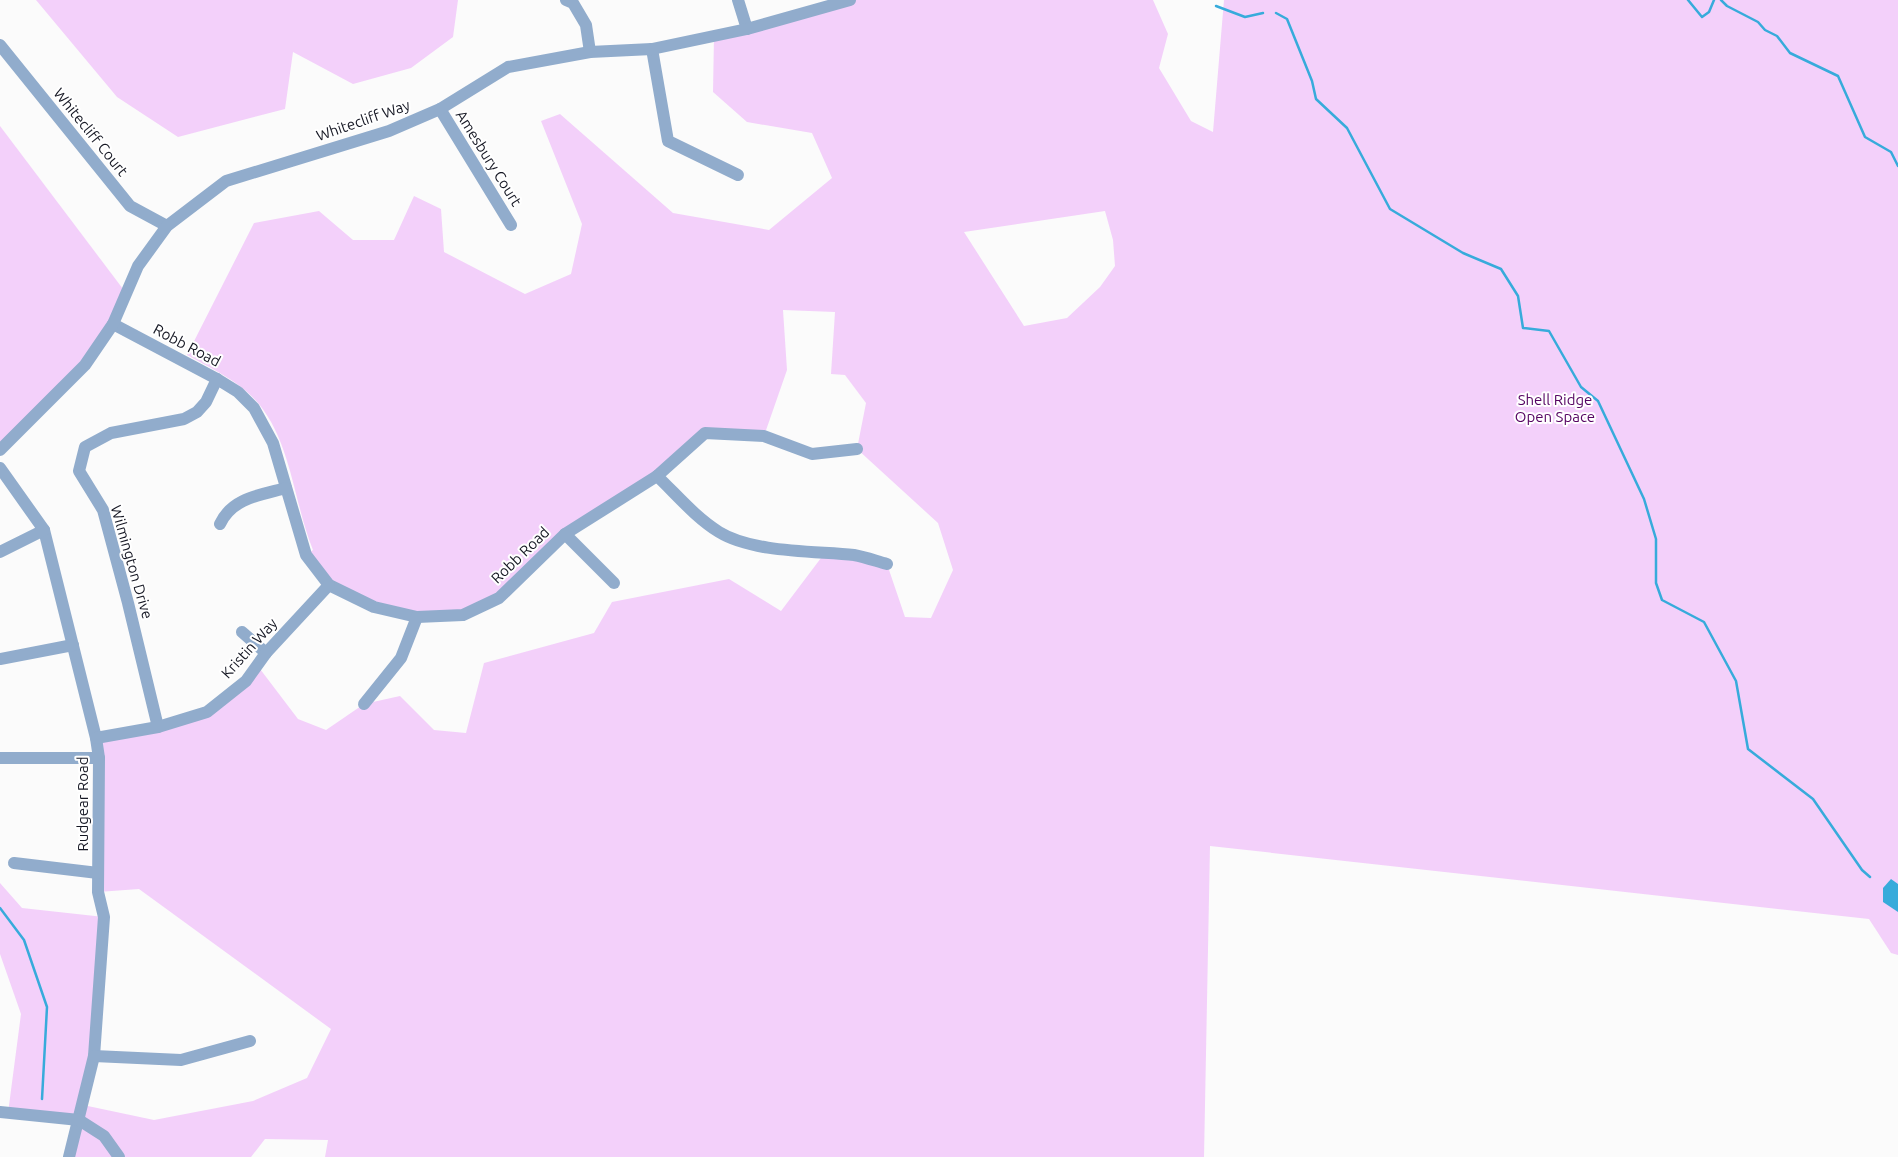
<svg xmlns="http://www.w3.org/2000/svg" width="1898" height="1157" font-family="Ubuntu,sans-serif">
	<rect width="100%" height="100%" fill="#fbfbfb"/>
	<g fill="#f3d0fa" fill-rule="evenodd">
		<path d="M 36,0 L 458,0 L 453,37 L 411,68 L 353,84 L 293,52 L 285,109 L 178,137 L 117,97 Z"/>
		<path d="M 850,0 L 1153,0 L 1168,34 L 1159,68 L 1191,121 L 1213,132 L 1224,0 L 1898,0 L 1898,955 L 1891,953 L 1869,919 L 1210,846 L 1204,1157 L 325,1157 L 328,1140 L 265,1139 L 251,1157 L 69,1157 L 79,1121 L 8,1113 L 21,1014 L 0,954 L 0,883 L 22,908 L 104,917 L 83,1105 L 154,1120 L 253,1101 L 307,1078 L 331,1029 L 139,889 L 98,892 L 96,738 L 207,712 L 257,665 L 298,719 L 326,730 L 364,704 L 400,696 L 434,730 L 466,733 L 484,663 L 594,633 L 612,602 L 729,579 L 781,611 L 824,554 L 887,564 L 905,617 L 931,618 L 953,570 L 938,523 L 857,449 L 866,403 L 845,375 L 831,374 L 835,312 L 783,310 L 787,370 L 764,436 L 705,433 L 657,476 L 565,534 L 499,598 L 463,615 L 417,617 L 329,585 L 306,555 L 313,550 C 292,499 291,429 246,391 C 228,376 207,366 187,355 L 254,223 L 319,211 L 353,240 L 394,240 L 414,196 L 441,209 L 444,252 L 525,294 L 571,274 L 582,224 L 541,121 L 560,114 L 673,213 L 769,230 L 832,178 L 812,133 L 747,122 L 713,92 L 714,36 ZM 1105,211 L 1113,240 L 1115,266 L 1100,287 L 1067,318 L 1024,326 L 964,232 Z"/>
		<path d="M 0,126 L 126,293 L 85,365 L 0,450 Z"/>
	</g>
	<path fill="#37abdb" d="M 1891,879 L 1898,884 L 1898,912 L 1883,902 L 1883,888 Z"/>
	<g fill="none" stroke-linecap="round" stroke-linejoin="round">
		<g stroke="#37abdb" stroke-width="2.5">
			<path d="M 1688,0 L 1702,17 L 1709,12 L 1714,0"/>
			<path d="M 1721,0 L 1727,6 L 1758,22 L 1765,30 L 1777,36 L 1790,53 L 1838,76 L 1865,137 L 1891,152 L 1898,166"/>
			<path d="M 1216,6 L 1245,17 L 1263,13"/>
			<path d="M 1276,13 L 1287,19 L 1312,81 L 1316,99 L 1347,128 L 1390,209 L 1463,253 L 1501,269 L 1518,296 L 1523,328 L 1549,331 L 1581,387 L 1598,401 L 1644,499 L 1656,539 L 1656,583 L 1662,600 L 1704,622 L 1736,681 L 1748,749 L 1813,799 L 1862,870 L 1870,877"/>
			<path d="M 0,908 L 24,940 L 47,1007 L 42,1099"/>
		</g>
		<g stroke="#91accc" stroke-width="12">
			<path d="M 566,0 L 573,3 L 586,25 L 590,52"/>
			<path d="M 738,0 L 747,29"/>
			<path d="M 0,45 L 130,206 L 167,226"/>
			<path d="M 652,49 L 668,141 L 738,175"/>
			<path d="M 440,109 L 511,225"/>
			<path d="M 113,324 L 217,379 L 238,392 L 254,408 L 273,443 L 306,555 L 329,585 L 374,607 L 417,617 L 463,615 L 499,598 L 565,534 L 657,476 L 705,433 L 764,436 L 812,454 L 857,449"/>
			<path d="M 0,450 L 85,365 L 113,324 L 138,266 L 167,226 L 226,181 L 389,131 L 440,109 L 508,67 L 590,52 L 652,49 L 747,29 L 850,0"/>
			<path d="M 0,468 L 44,530 L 96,738 L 99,758 L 98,892 L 104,917 L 94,1056 L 69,1157"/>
			<path d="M 657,476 C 677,495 695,517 719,532 C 753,553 815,551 854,555 C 865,557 876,561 887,564"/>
			<path d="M 220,524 C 232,498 260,495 286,488"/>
			<path d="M 565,534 L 614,583"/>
			<path d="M 0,552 L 44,530"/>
			<path d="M 242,632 L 266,653"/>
			<path d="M 0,659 L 73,645"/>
			<path d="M 364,704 L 401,658 L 417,617"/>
			<path d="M 158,727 L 128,603 L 103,510 L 79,471 L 85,447 L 111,433 L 184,419 L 197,412 L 206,402 L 217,379"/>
			<path d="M 96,738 L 158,727 L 207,712 L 246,681 L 266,653 L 329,585"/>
			<path d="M 0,758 L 99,758"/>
			<path d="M 14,863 L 98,873"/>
			<path d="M 94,1056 L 181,1060 L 250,1041"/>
			<path d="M 0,1112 L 79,1120 L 104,1136 L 119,1157"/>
		</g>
	</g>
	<g text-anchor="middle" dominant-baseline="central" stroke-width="4" stroke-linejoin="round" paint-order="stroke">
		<g font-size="15" fill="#151723" stroke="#fff">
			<text transform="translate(363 120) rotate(-19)">Whitecliff Way</text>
			<text transform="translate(91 132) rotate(51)">Whitecliff Court</text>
			<text transform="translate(489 158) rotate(58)">Amesbury Court</text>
			<text transform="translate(187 345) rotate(28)">Robb Road</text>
			<text transform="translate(520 555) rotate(-44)">Robb Road</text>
			<text transform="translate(132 562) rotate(74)">Wilmington Drive</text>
			<text transform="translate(249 648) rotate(-48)">Kristin Way</text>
			<text transform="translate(82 804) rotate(-90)">Rudgear Road</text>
		</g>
		<g font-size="15" fill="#550462" stroke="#fff">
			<text x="1555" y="399">Shell Ridge<tspan x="1555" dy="17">Open Space</tspan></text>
		</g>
	</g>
</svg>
